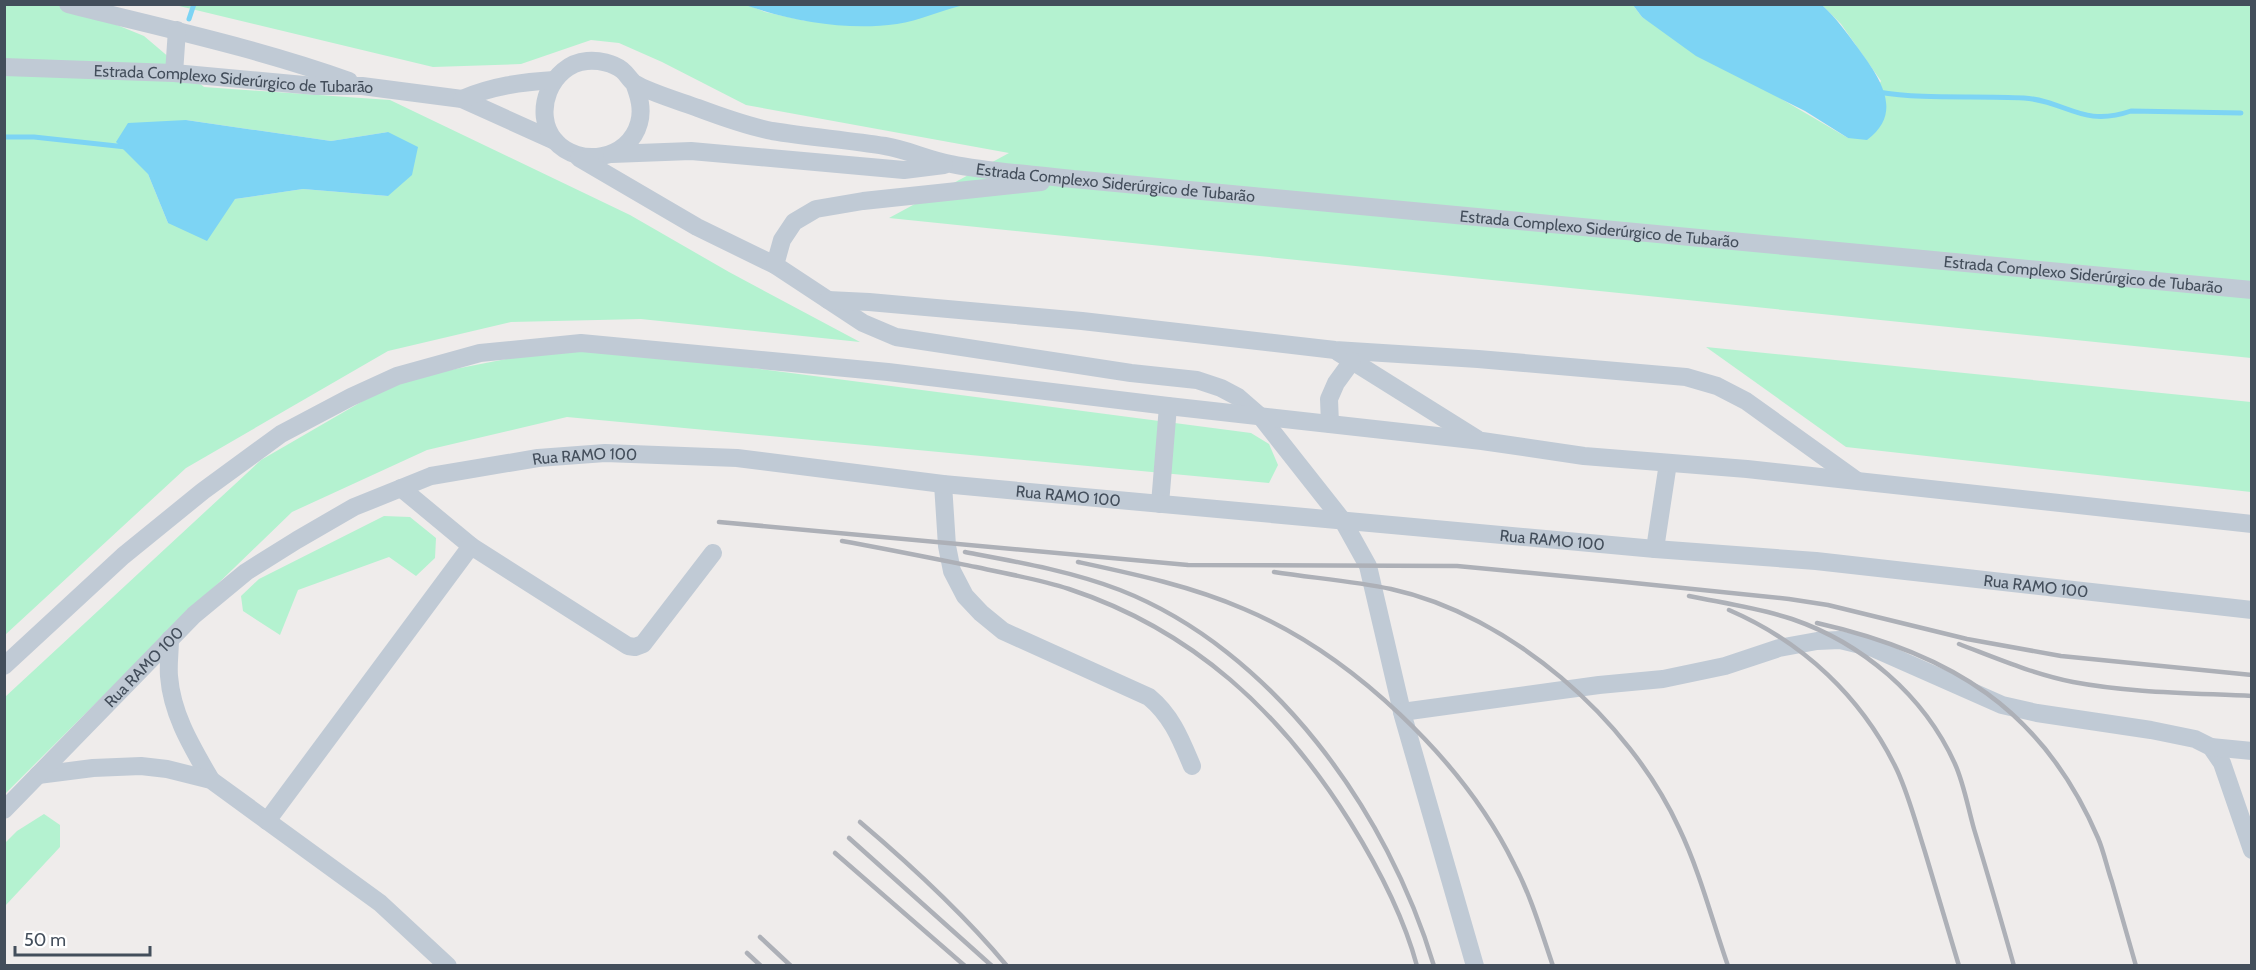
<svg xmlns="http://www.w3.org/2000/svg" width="2256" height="970" font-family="Cabin,sans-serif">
	<rect width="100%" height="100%" fill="#efeceb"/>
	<g fill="#b4f2d0" fill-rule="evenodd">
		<path d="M 745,4 L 765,12 L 806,21 L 951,7 L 964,4 L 1633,5 L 1642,17 L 1848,138 L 1881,81 L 1841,24 L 1822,5 L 2251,5 L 2251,358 L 889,218 L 1009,153 L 746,105 L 662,62 L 619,43 L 591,40 L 521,64 L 433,67 L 175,5 Z"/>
		<path d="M 5,5 L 68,5 L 144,36 L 204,87 L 390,100 L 630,215 L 729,272 L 860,342 L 641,319 L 511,322 L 388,351 L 186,468 L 5,635 ZM 186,120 L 331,141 L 388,132 L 388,196 L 303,189 L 235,199 L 168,223 L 148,174 Z"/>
		<path d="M 577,345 L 1251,433 L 1269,444 L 1278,465 L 1269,483 L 567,417 L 427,450 L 292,512 L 145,654 L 5,794 L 5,697 L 261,460 L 399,380 Z"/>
		<path d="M 1706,347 L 2251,402 L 2251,492 L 1846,447 Z"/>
		<path d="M 384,516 L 410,517 L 436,538 L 435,558 L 416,576 L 389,557 L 298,590 L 280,635 L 243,611 L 241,596 L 259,579 Z"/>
		<path d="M 44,814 L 60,825 L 60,847 L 5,906 L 5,843 L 17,831 Z"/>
	</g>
	<g fill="#7dd4f4">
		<path d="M 745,5 L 964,5 C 941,10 919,21 897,24 C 846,31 792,21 745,5 Z"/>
		<path d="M 1633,5 L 1822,5 C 1836,18 1847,33 1858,48 C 1879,77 1905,112 1867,140 L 1848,138 L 1805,111 L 1696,56 L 1642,17 Z"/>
		<path d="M 186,120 L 331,141 L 388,132 L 418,147 L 412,175 L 388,196 L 303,189 L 235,199 L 207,241 L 168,223 L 148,174 L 116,142 L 128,123 Z"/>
	</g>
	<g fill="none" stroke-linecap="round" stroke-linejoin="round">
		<g stroke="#7dd4f4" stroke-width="5">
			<path d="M 189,19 L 194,4"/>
			<path d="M 1878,92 C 1926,100 1975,95 2024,98 C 2067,101 2082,128 2131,111 L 2241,113"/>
			<path d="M 4,137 L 34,137 L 126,147"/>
		</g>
		<g stroke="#c0cad5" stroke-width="18">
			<path d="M 68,4 C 162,28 257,48 349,81"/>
			<path id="s1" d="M 4,67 L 174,73 L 315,86 L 362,86 L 462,99 L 555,141"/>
			<path d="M 174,73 L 177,30"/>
			<path id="s2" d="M 634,83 C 639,96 643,109 639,123 C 629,160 579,168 555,141 C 531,113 551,64 587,61 C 599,60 613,63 622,70 C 627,74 630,80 634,83 C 648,92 682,102 698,108 C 722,117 747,126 772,131 C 809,137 847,140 885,146 C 909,150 928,160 951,164 C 990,172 1032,174 1073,179 L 2252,290"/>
			<path d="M 462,99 C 492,86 522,82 554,80"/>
			<path d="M 612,154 L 691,151 L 904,170 L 944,165"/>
			<path d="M 579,158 L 697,227 L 775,265"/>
			<path d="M 1041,182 L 863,201 L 816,209 L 794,222 L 782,240 L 775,265 L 863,323 L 896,337 L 1131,373 L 1197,380 L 1221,388 L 1238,397 L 1261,417 L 1343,521 L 1368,566 L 1403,716 L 1475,966"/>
			<path d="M 828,300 L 869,302 L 1082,321 L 1335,350 L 1478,359 L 1686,377 L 1717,386 L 1746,401 L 1856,480"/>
			<path d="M 1338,352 L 1477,439"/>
			<path d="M 1330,424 L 1329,399 L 1336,383 L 1352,361"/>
			<path d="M 943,484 L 947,546 L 952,571 L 965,596 L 981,613 L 1003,631 L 1149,697 C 1172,716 1181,740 1192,766"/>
			<path d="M 401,488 L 471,546"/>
			<path d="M 1160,504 L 1168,406"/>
			<path d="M 1655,549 L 1668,463"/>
			<path d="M 170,639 C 170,651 168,664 169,676 C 172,715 192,747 211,780"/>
			<path d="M 4,666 L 123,556 L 203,491 L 281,434 L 351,397 L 397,376 L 480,353 L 581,343 L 888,372 L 1168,406 L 1482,441 L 1584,456 L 1747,469 L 2252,524"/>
			<path d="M 1402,712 L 1599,685 L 1663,679 L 1725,666 L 1779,648 L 1817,641 L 1840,640 L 1873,648 L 2002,705 L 2037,713 L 2151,730 L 2195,739 L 2211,747 L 2222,763 L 2252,850"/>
			<path d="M 2211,747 L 2252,751"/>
			<path d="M 38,775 L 93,768 L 141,766 L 167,769 L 211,780 L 380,903 L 448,966"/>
			<path id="s3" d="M 4,810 L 194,615 L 246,572 L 297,540 L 354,507 L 431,476 L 538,458 L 605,453 L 737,458 L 943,484 L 1655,549 L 1816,561 L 2252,610"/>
			<path d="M 267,821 L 471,546 L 628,646 L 635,647 L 643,644 L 713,553"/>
		</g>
		<g stroke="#adb0b7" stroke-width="4.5">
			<path d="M 719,522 L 1188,565 L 1457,566 L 1615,581 L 1789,599 L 1828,605 L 1967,639 L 2061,656 L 2252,675"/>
			<path d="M 842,541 C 887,549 931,558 976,567 C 1007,574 1039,579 1069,589 C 1193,630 1281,712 1350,822 C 1378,867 1403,914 1417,966"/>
			<path d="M 965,552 C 1018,562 1070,571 1120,590 C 1273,650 1388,812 1434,966"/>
			<path d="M 1078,562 C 1134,574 1191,586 1244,609 C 1351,654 1463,760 1514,864 C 1531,896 1541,931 1553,966"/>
			<path d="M 1274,572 C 1313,578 1353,581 1391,589 C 1510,615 1629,719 1679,828 C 1700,872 1712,920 1728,966"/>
			<path d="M 1689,596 C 1723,603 1759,608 1792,619 C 1862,643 1924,695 1955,764 C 1964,784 1968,808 1974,829 C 1988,875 2001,920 2014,966"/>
			<path d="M 1729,610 C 1803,642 1862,697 1897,770 C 1909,796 1916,824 1925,852 C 1936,890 1948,928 1959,966"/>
			<path d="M 1817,623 C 1950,653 2043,709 2098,838 C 2104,852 2107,868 2112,882 C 2120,910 2128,938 2136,966"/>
			<path d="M 1959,644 C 1996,658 2033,674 2073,682 C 2131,693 2192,693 2252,696"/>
			<path d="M 860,822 C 913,867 963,913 1007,966"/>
			<path d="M 849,838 L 992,966"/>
			<path d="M 835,853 L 965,966"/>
			<path d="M 760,937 L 791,966"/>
			<path d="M 747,953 L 761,966"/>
		</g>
	</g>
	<g text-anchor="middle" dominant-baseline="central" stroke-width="5" stroke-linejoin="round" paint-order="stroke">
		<g font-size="16" fill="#434e5b" stroke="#fff">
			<text stroke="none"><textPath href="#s1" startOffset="230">Estrada Complexo Siderúrgico de Tubarão</textPath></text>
			<text stroke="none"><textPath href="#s2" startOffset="798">Estrada Complexo Siderúrgico de Tubarão</textPath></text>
			<text stroke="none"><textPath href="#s2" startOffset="1284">Estrada Complexo Siderúrgico de Tubarão</textPath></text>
			<text stroke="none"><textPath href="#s2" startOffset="1770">Estrada Complexo Siderúrgico de Tubarão</textPath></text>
			<text stroke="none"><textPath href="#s3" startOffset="704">Rua RAMO 100</textPath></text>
			<text stroke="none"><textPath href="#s3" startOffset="1190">Rua RAMO 100</textPath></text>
			<text stroke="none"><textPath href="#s3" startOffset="1676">Rua RAMO 100</textPath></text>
			<text stroke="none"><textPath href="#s3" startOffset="2162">Rua RAMO 100</textPath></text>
			<text stroke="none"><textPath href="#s3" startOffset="200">Rua RAMO 100</textPath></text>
		</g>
	</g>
	<rect width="2256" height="970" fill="none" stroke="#434e5b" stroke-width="12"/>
	<path d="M15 946v9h135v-9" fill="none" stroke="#434e5b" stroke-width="3"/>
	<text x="24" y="946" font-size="18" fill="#434e5b" stroke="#ffffff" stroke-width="4.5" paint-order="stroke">50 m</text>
</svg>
